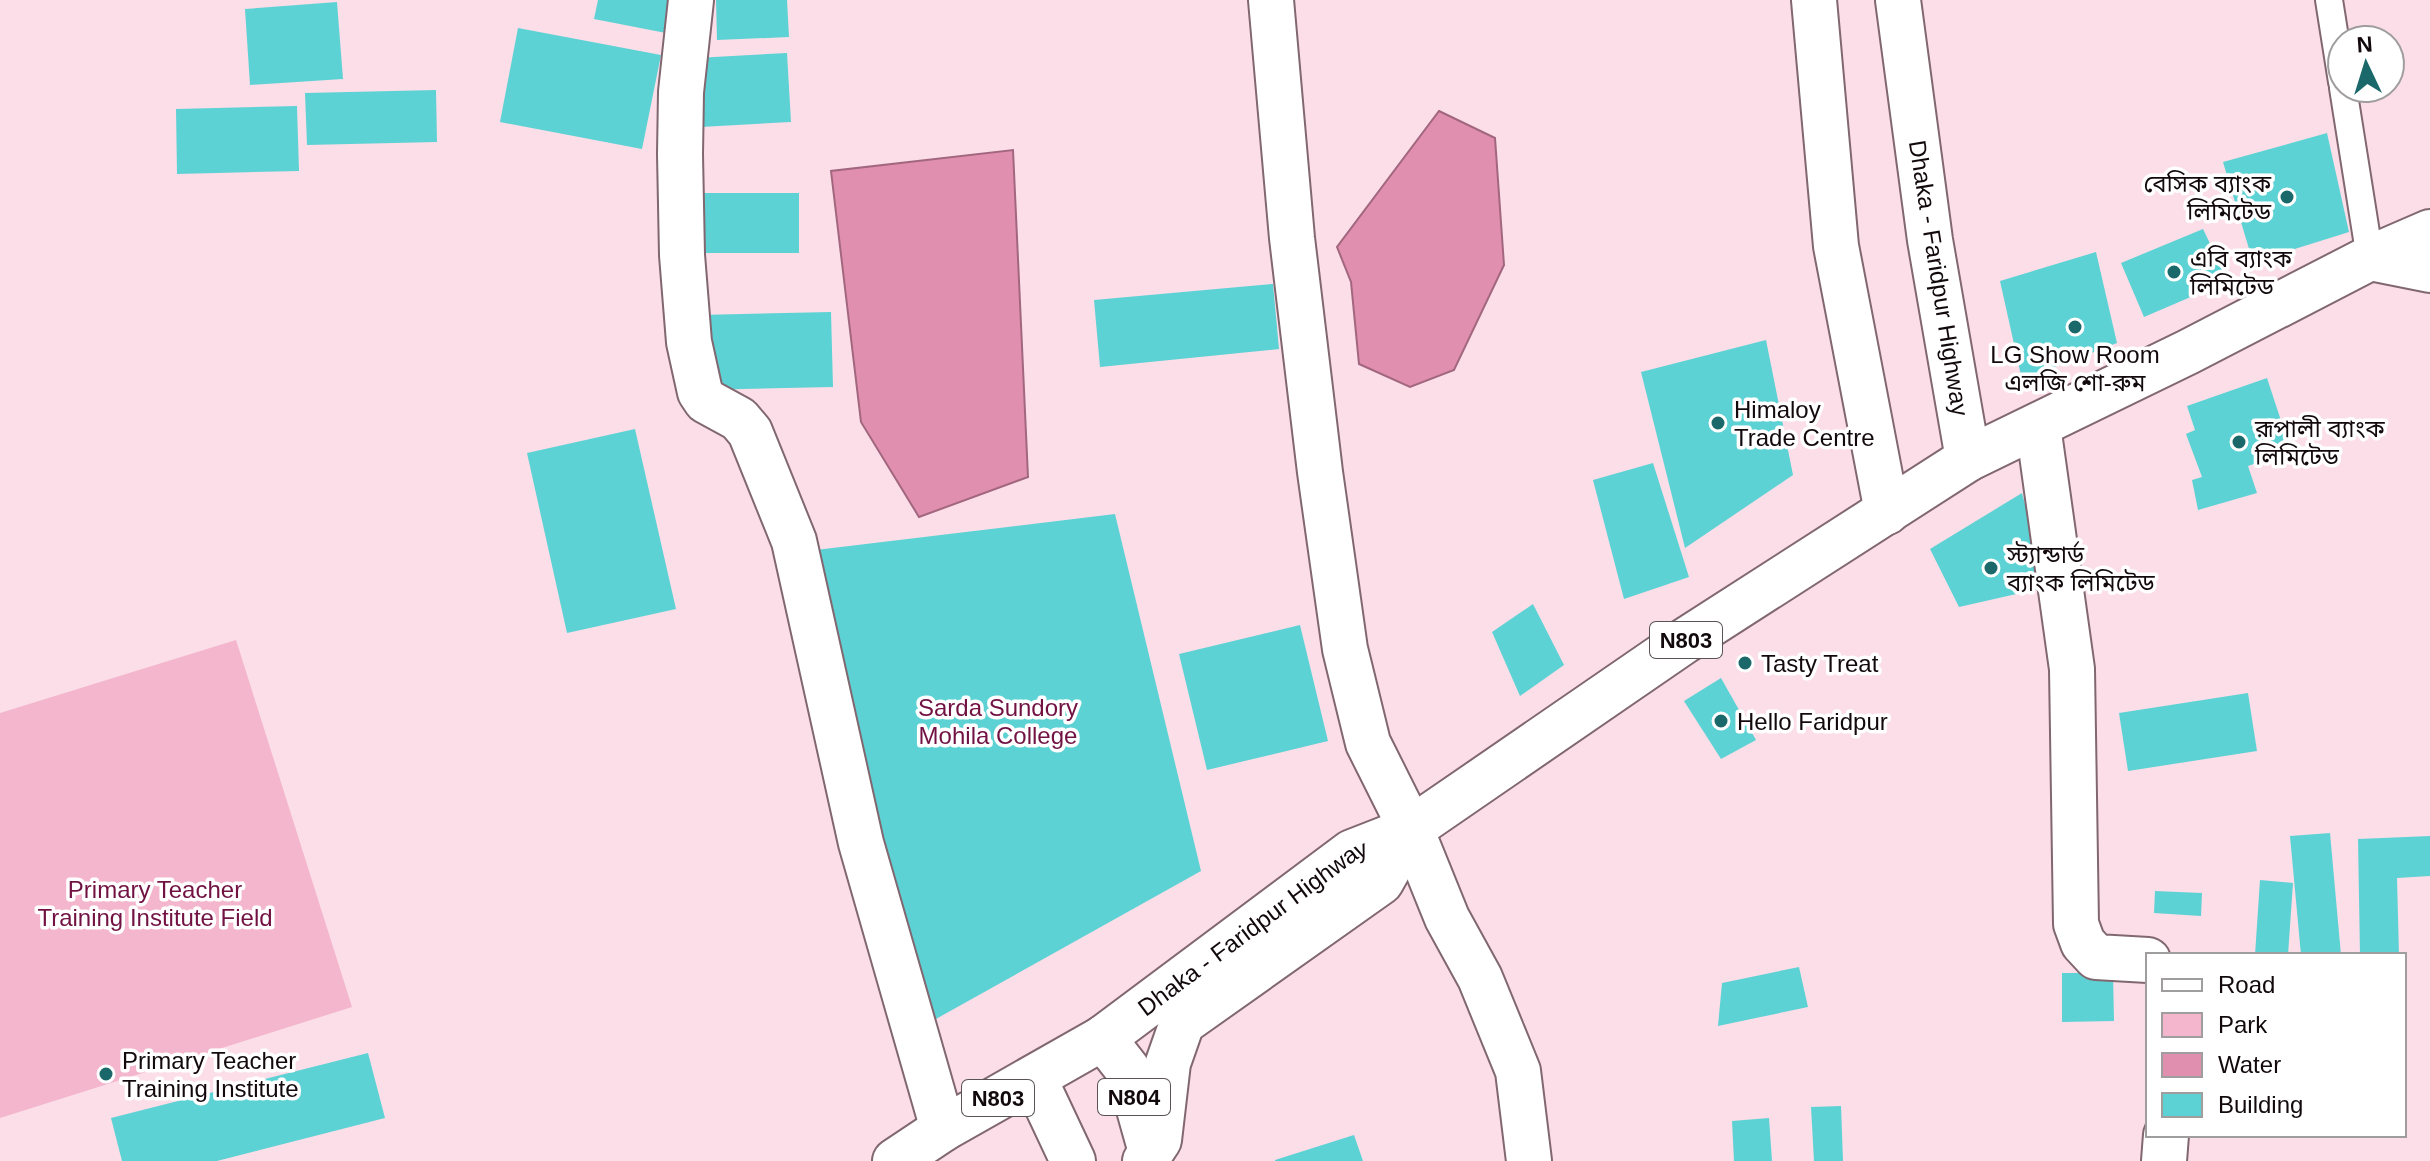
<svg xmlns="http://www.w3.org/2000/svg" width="2430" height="1161" font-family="Helvetica,'Noto Sans Bengali',sans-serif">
	<rect width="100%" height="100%" fill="#fbdee8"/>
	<path fill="#f3b6cc" d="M 236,640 L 352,1007 L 0,1118 L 0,713 Z"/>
	<g fill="#e08fae" stroke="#a2677e" stroke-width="2">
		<path d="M 1439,111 L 1495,138 L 1504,265 L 1454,370 L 1410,387 L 1359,364 L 1351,282 L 1337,247 Z"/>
		<path d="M 1013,150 L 1028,477 L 919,517 L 861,422 L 831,171 Z"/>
	</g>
	<g fill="#5dd2d4">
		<path d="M 598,0 L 678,0 L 671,34 L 594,19 Z"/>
		<path d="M 716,0 L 787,0 L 789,37 L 717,40 Z"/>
		<path d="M 337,2 L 343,79 L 250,85 L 245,9 Z"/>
		<path d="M 518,28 L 661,55 L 642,149 L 500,122 Z"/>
		<path d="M 787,53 L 791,122 L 701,127 L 696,58 Z"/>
		<path d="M 436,90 L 437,142 L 307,145 L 305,93 Z"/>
		<path d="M 297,106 L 299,171 L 177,174 L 176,109 Z"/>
		<path d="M 2327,133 L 2349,232 L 2253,262 L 2223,162 Z"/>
		<path d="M 703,193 L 799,193 L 799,253 L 702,253 Z"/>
		<path d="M 2203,229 L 2228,281 L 2144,317 L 2121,263 Z"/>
		<path d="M 2096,252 L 2117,343 L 2022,380 L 2000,281 Z"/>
		<path d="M 1273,284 L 1279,349 L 1100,367 L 1094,300 Z"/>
		<path d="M 831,312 L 833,387 L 701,390 L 699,315 Z"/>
		<path d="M 1766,340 L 1793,475 L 1685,548 L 1641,372 Z"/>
		<path d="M 2267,378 L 2291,451 L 2248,466 L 2257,493 L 2198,510 L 2192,480 L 2202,477 L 2186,434 L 2195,430 L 2187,406 Z"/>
		<path d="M 635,429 L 676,609 L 567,633 L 527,453 Z"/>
		<path d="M 1653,463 L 1689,577 L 1624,599 L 1593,480 Z"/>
		<path d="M 2022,493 L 2047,587 L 1959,607 L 1930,549 Z"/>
		<path d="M 1115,514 L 1201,871 L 918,1029 L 799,552 Z"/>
		<path d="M 1533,604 L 1564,665 L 1520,696 L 1492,632 Z"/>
		<path d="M 1300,625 L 1328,741 L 1207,770 L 1179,654 Z"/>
		<path d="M 1721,678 L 1756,740 L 1721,759 L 1684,701 Z"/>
		<path d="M 2248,693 L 2257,751 L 2128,771 L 2119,713 Z"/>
		<path d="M 2330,833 L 2341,955 L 2301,955 L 2290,836 Z"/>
		<path d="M 2430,836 L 2430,876 L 2397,878 L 2399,955 L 2360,955 L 2358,839 Z"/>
		<path d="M 2260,880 L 2293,883 L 2288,955 L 2255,955 Z"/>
		<path d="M 2155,891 L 2202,893 L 2201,916 L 2154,913 Z"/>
		<path d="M 1799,967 L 1808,1007 L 1718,1026 L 1722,983 Z"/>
		<path d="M 2062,973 L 2113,973 L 2114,1021 L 2062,1022 Z"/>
		<path d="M 368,1053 L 385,1118 L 217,1161 L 122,1161 L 111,1118 Z"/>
		<path d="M 1841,1106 L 1843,1161 L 1814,1161 L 1811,1107 Z"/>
		<path d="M 1769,1118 L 1772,1161 L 1734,1161 L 1732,1121 Z"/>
		<path d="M 1354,1135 L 1363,1161 L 1275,1161 L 1275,1160 Z"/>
	</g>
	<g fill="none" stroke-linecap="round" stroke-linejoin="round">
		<defs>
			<g id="service">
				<path d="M 2329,0 L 2342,82"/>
				<path d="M 2343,88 L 2370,258"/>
			</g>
			<g id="minor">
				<path d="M 691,0 L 681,92 L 680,154 L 682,255 L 689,342 L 700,392 L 706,401 L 739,419 L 750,432 L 794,541 L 861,843 L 943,1129"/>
				<path d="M 1271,0 L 1292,238 L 1320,472 L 1345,649 L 1368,743 L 1411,829 L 1447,918 L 1480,978 L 1518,1071 L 1529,1161"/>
				<path d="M 2370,258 L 2430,270"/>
				<path d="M 2038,426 L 2072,669 L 2076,924 L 2083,943 L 2096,957 L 2148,960"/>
				<path d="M 2164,1161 L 2166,1135"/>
			</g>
			<path id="secondary" d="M 1968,459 L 2188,352 L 2370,258 L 2430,232"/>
			<g id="trunk">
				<path d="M 1814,0 L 1836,246 L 1887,512"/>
				<path d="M 1103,1038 L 1128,1070 L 1151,1152"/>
				<path d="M 1034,1078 L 1073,1161"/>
				<path id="s1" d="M 895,1161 L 943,1129 L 1103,1038 L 1352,852 L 1411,829 L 1683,642 L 1968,459 L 1930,240 L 1898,0"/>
				<path d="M 1145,1161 L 1159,1140 L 1168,1063 L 1182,1023 L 1381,882 L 1411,829"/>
			</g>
		</defs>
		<use href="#service" stroke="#806770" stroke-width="30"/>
		<use href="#minor" stroke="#806770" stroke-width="48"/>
		<use href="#secondary" stroke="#806770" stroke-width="48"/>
		<use href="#trunk" stroke="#806770" stroke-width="48"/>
		<use href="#service" stroke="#fff" stroke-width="26"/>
		<use href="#minor" stroke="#fff" stroke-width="44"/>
		<use href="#secondary" stroke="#fff" stroke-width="44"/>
		<use href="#trunk" stroke="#fff" stroke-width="44"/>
	</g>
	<g fill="#1a6869" stroke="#fff" stroke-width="3">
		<circle cx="2287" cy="197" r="8"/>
		<circle cx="2174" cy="272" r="8"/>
		<circle cx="2075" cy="327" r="8"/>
		<circle cx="1718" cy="423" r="8"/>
		<circle cx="2239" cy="442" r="8"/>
		<circle cx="1991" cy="568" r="8"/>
		<circle cx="1745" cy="663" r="8"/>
		<circle cx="1721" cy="721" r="8"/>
		<circle cx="106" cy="1074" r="8"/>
	</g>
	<g text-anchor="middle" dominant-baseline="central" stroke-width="7" stroke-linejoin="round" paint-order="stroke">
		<g fill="#fff" stroke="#595356" stroke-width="2">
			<rect x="1650" y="622" width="72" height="36" rx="6"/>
			<rect x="1098" y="1079" width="72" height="36" rx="6"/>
			<rect x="962" y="1080" width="72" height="36" rx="6"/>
		</g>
		<g font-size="22" font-weight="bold" fill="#12090d">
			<text x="1686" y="640">N803</text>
			<text x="1134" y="1097">N804</text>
			<text x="998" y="1098">N803</text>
		</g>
		<g font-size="24" fill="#12090d" stroke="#fff" text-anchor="start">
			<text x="2271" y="183" text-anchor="end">বেসিক ব্যাংক<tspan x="2271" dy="28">লিমিটেড</tspan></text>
			<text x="2190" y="258">এবি ব্যাংক<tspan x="2190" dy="28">লিমিটেড</tspan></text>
			<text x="2075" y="354" text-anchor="middle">LG Show Room<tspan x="2075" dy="28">এলজি শো-রুম</tspan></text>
			<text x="1734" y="409">Himaloy<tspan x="1734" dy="28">Trade Centre</tspan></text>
			<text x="2255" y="428">রূপালী ব্যাংক<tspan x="2255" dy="28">লিমিটেড</tspan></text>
			<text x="2007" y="554">স্ট্যান্ডার্ড<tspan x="2007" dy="28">ব্যাংক লিমিটেড</tspan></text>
			<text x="1761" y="663">Tasty Treat</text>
			<text x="1737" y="721">Hello Faridpur</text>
			<text x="122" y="1060">Primary Teacher<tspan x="122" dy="28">Training Institute</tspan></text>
		</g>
		<g font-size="24" fill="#12090d" stroke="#fff">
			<text transform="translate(1939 278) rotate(81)">Dhaka - Faridpur Highway</text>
			<text stroke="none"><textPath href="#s1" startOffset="428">Dhaka - Faridpur Highway</textPath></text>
		</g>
		<g font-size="24" fill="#711243" stroke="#fff">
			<text x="998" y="707">Sarda Sundory<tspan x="998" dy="28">Mohila College</tspan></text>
			<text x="155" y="889">Primary Teacher<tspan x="155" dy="28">Training Institute Field</tspan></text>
		</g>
	</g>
	<rect x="2146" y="953" width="260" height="184" fill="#ffffff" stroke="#a09d9e" stroke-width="2"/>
	<rect x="2162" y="979" width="40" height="12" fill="#ffffff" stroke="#a09d9e" stroke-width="2"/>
	<text x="2218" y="993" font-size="24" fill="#12090d">Road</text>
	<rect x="2162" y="1013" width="40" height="24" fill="#f3b6cc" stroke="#a09d9e" stroke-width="2"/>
	<text x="2218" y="1033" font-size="24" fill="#12090d">Park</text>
	<rect x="2162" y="1053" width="40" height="24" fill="#e08fae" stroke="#a09d9e" stroke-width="2"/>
	<text x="2218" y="1073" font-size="24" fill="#12090d">Water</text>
	<rect x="2162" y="1093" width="40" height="24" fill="#5dd2d4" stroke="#a09d9e" stroke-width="2"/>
	<text x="2218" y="1113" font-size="24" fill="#12090d">Building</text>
	<g transform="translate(2366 64) rotate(356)"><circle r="38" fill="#ffffff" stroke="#a09d9e" stroke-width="2"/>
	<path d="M0-6L14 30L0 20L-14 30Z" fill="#1a6869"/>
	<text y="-12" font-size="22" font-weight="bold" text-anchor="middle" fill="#12090d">N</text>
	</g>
</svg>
